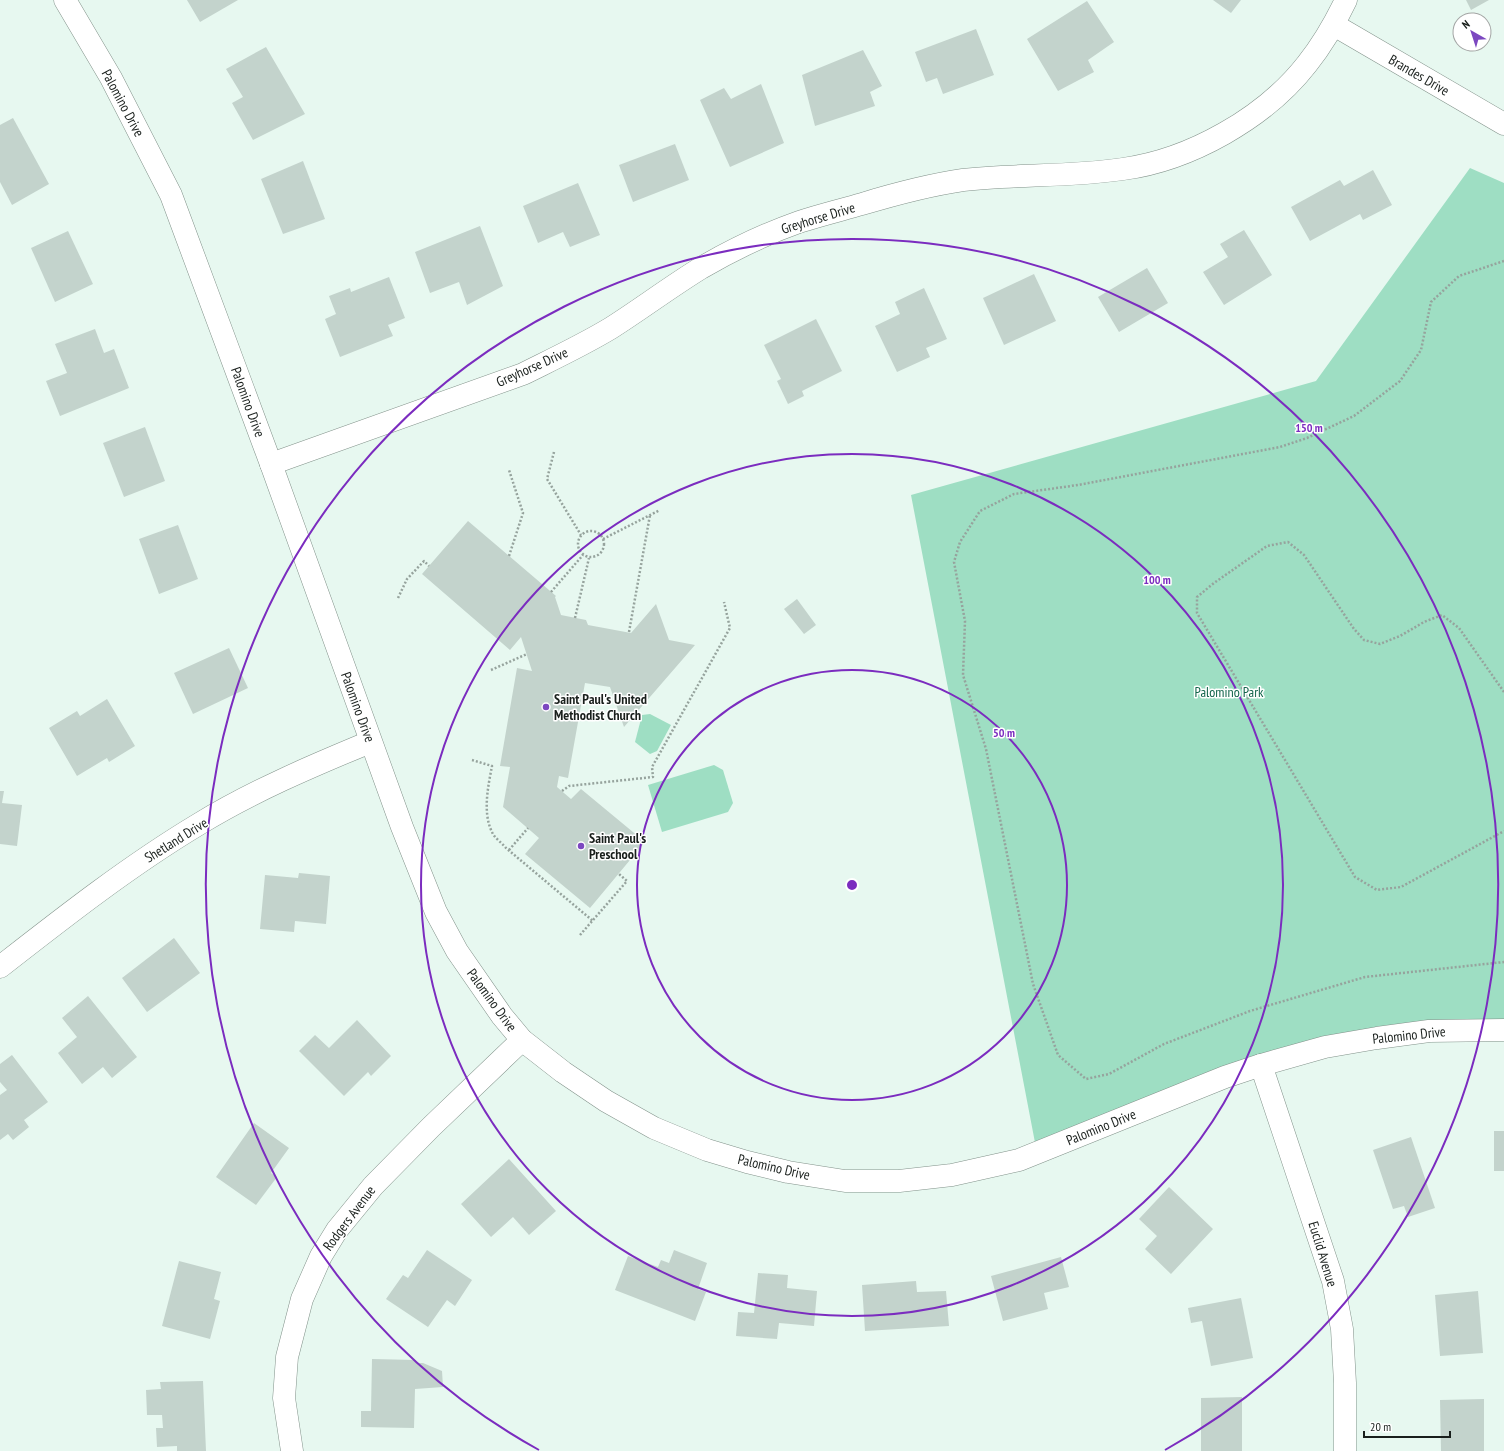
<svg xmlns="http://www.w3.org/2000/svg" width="1504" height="1451" font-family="'PT Sans Narrow',sans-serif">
	<rect width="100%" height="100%" fill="#e7f8f0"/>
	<g fill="#9edec3">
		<path d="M 1470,168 L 1504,183 L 1504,1030 L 1325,1047 L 1037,1153 L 911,495 L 1316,381 Z"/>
		<path d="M 650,714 L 671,725 L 657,751 L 650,754 L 635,742 L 642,715 Z"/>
		<path d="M 714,765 L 723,770 L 733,803 L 728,812 L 662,832 L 648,785 Z"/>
	</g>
	<g fill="#c3d3cc">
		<path d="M 187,0 L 238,0 L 200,22 Z"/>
		<path d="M 1213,0 L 1241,0 L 1231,13 Z"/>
		<path d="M 1466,0 L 1489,0 L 1471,10 Z"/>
		<path d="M 1087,1 L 1114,42 L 1088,60 L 1094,72 L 1058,91 L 1027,39 Z"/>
		<path d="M 976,29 L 994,75 L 943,94 L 937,78 L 926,82 L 915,52 Z"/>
		<path d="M 266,47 L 305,114 L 253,140 L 232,103 L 243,97 L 226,69 Z"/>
		<path d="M 863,50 L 882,86 L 870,92 L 875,106 L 815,126 L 802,75 Z"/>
		<path d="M 761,84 L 784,143 L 730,167 L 700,100 L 724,88 L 731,99 Z"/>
		<path d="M 13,118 L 49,184 L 12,205 L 0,182 L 0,125 Z"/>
		<path d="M 675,144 L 689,180 L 633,202 L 619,165 Z"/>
		<path d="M 303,161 L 325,219 L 283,234 L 261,179 Z"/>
		<path d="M 1373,170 L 1392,205 L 1363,220 L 1360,214 L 1310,241 L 1291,207 L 1340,180 L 1344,186 Z"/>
		<path d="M 578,183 L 600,235 L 570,247 L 563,232 L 538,243 L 523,206 Z"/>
		<path d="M 480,226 L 503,286 L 467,305 L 459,282 L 430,293 L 415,252 Z"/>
		<path d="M 1244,230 L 1272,275 L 1224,305 L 1203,272 L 1228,257 L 1220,244 Z"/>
		<path d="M 68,231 L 93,284 L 55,302 L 31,248 Z"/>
		<path d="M 1147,268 L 1168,303 L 1119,332 L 1098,297 Z"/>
		<path d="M 1034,274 L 1056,321 L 1004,345 L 983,298 Z"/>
		<path d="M 389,277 L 405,318 L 388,325 L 393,336 L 340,357 L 325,319 L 336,314 L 329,296 L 350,288 L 351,292 Z"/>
		<path d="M 924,288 L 947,339 L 926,348 L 930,357 L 897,372 L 875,326 L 900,314 L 895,302 Z"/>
		<path d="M 816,319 L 842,371 L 802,391 L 804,396 L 788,404 L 777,381 L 781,379 L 764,345 Z"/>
		<path d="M 95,329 L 104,353 L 114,349 L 129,388 L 60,416 L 46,381 L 67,373 L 55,344 Z"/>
		<path d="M 145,427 L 165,481 L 124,497 L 103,443 Z"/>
		<path d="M 468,521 L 556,596 L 555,597 L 561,615 L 586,620 L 588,625 L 631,633 L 656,604 L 669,640 L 695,645 L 624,727 L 610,687 L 585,683 L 568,778 L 559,776 L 557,787 L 571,799 L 581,789 L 645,842 L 590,908 L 525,854 L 539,838 L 503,807 L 510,767 L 500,766 L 517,668 L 532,671 L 521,637 L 510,650 L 422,574 Z"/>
		<path d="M 178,525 L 198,579 L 159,594 L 139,539 Z"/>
		<path d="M 797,599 L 816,625 L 804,634 L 784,609 Z"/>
		<path d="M 229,648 L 248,688 L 193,714 L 174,673 Z"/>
		<path d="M 107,699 L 135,746 L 109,762 L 107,758 L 77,776 L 49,728 L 77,711 L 80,716 Z"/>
		<path d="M 0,791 L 4,791 L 2,803 L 22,805 L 17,846 L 0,844 Z"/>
		<path d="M 299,873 L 330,876 L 326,924 L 295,921 L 294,932 L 260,929 L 265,875 L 298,878 Z"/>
		<path d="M 174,938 L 200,973 L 147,1012 L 122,978 Z"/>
		<path d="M 88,996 L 137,1057 L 112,1078 L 103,1067 L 82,1084 L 58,1053 L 77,1037 L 62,1018 Z"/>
		<path d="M 357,1020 L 391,1056 L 371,1076 L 368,1072 L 344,1096 L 299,1051 L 315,1035 L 329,1048 Z"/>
		<path d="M 12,1055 L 48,1102 L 24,1120 L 29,1127 L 13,1140 L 8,1134 L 0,1140 L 0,1095 L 7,1090 L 0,1082 L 0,1064 Z"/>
		<path d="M 254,1123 L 289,1148 L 271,1173 L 277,1177 L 256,1205 L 216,1177 Z"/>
		<rect x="1494" y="1131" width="10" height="40"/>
		<path d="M 1411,1137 L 1435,1208 L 1408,1217 L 1404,1206 L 1393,1209 L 1373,1150 Z"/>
		<path d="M 509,1159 L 556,1211 L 529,1235 L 513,1217 L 491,1237 L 461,1204 Z"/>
		<path d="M 1169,1187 L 1213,1229 L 1171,1274 L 1145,1249 L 1157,1236 L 1139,1219 Z"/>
		<path d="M 427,1250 L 472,1280 L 455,1306 L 447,1300 L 428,1327 L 386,1299 L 403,1275 L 408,1278 Z"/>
		<path d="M 674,1250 L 707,1263 L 698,1289 L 706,1292 L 695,1321 L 615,1290 L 628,1256 L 658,1267 L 661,1260 L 669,1263 Z"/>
		<path d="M 1061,1257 L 1069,1287 L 1044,1293 L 1048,1309 L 1003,1321 L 991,1276 Z"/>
		<path d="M 179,1261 L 221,1272 L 214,1299 L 220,1301 L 210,1339 L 162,1326 Z"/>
		<path d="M 758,1273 L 788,1275 L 787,1288 L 817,1291 L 814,1326 L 779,1323 L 777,1339 L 736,1336 L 738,1312 L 754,1313 Z"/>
		<path d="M 916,1281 L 917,1292 L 946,1291 L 949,1326 L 865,1331 L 862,1285 Z"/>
		<path d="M 1478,1291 L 1483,1353 L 1440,1356 L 1435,1295 Z"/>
		<path d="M 1241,1298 L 1253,1358 L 1211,1366 L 1202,1321 L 1191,1323 L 1188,1308 Z"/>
		<path d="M 372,1359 L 416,1360 L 416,1363 L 423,1363 L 442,1371 L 443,1387 L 415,1389 L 414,1428 L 361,1427 L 361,1411 L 371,1411 Z"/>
		<path d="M 203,1381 L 206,1451 L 177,1451 L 177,1446 L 157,1447 L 156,1428 L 163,1428 L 162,1415 L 147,1415 L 146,1390 L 161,1389 L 160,1382 Z"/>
		<path d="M 1242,1397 L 1242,1451 L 1201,1451 L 1201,1398 Z"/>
		<path d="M 1484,1399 L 1484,1451 L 1441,1451 L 1440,1400 Z"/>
	</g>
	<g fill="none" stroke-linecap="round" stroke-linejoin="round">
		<defs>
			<g id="street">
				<path d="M 65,0 L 111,78 L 171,195 L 271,464 L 402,827 L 436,912 L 457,951 L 502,1016 L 522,1040 L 563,1072 L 606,1101 L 654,1128 L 707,1150 L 747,1162 L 788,1172 L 845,1181 L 899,1181 L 952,1175 L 1019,1160 L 1225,1077 L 1261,1065 L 1325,1047 L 1377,1038 L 1429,1031 L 1504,1030"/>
				<path d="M 1334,25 L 1504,124"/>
				<path d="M 271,464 L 523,374 C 553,359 583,345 611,328 C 641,309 670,287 701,268 C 732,250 765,234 799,222 C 820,215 841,210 862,204 C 895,194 929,185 963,180 C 1016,174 1070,177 1123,169 C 1190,160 1265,118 1307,64 C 1323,44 1335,23 1346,0"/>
				<path d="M 0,967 C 64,917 129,866 199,824 C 253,791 312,766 370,742"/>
				<path d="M 1261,1065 L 1333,1281 L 1342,1329 L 1345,1383 L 1345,1451"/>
				<path d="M 292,1451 L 284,1398 L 287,1357 L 302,1299 L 321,1256 L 337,1230 L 373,1186 L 431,1127 L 522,1040"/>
			</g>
		</defs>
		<use href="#street" stroke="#82928a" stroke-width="23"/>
		<g stroke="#96a39d" stroke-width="2.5" stroke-dasharray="2 2" stroke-linecap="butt">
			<path d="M 1504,261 L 1459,276 L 1431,302 L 1421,350 L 1400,381 L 1354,416 L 1307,438 L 1280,447 L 1078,485 L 1014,494 L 980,511 L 960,542 L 954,562 L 965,621 L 963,675 L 986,749 L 1033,984 L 1058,1055 L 1086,1079 L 1109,1074 L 1164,1044 L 1250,1011 L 1365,977 L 1504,962"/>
			<path d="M 554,452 L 547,479 L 581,535"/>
			<circle cx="591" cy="544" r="13"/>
			<path d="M 603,539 L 660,510"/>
			<path d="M 509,556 L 523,513 L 509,470"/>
			<path d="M 551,592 L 583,555"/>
			<path d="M 398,598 L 407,579 L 424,561 L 429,566"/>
			<path d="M 575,618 L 589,558"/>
			<path d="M 629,632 L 650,515"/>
			<path d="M 491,670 L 527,654"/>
			<path d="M 1504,692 L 1459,628 L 1442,615 L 1424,622 L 1400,636 L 1380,644 L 1364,640 L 1354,629 L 1304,555 L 1288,542 L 1267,546 L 1214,583 L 1197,597 L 1197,613 L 1355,877 L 1377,890 L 1401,887 L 1504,831"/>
			<path d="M 472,760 L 492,766 C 488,787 482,814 493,834 C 496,839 502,843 506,848 L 593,921"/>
			<path d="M 562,791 L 569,786 L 653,777 L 652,767 L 730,628 L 724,602"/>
			<path d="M 509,850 L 528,828"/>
			<path d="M 580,935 L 627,881 L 619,874"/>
		</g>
		<use href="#street" stroke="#fff" stroke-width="22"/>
	</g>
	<g fill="none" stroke="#7b2cbf" stroke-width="2">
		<circle cx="852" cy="885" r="215"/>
		<circle cx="852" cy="885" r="431"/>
		<path d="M539 1450A646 646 0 1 1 1165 1450"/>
	</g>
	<g fill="#7c48c0" stroke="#fff" stroke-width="1.5">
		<circle cx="546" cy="707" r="4"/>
		<circle cx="581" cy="846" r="4"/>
	</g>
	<g text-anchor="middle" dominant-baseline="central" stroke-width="3" stroke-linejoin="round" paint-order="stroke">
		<g font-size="14" fill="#191f1c" stroke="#fff">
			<text transform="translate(1419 75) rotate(30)">Brandes Drive</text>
			<text transform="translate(123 103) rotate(62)">Palomino Drive</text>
			<text transform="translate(818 218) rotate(-17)">Greyhorse Drive</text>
			<text transform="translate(532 367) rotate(-24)">Greyhorse Drive</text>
			<text transform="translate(248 402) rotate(70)">Palomino Drive</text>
			<text transform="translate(358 707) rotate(70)">Palomino Drive</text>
			<text transform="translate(176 840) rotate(-32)">Shetland Drive</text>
			<text transform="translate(492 1000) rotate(54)">Palomino Drive</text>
			<text transform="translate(1409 1035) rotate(-6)">Palomino Drive</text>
			<text transform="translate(1101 1127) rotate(-22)">Palomino Drive</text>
			<text transform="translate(774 1167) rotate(13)">Palomino Drive</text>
			<text transform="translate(349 1218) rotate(-53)">Rodgers Avenue</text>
			<text transform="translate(1323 1254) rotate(73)">Euclid Avenue</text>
		</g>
		<g font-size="14" fill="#11644a" stroke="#fff">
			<text x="1229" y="692">Palomino Park</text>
		</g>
		<g font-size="14" font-weight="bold" fill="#191f1c" stroke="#fff" text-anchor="start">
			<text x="554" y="699">Saint Paul's United<tspan x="554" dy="16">Methodist Church</tspan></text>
			<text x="589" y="838">Saint Paul's<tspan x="589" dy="16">Preschool</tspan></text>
		</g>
	</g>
	<circle cx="852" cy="885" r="6" fill="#7b2cbf" stroke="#fff" stroke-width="2"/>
	<g font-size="12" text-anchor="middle" font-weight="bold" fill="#7b2cbf" stroke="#fff" stroke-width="3" stroke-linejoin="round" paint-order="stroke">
		<text x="1309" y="432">150 m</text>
		<text x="1157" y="584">100 m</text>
		<text x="1004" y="737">50 m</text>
	</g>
	<g transform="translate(1472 32) rotate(321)"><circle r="19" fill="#ffffff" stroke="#a3a5a4"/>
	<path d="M0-3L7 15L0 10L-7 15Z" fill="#7c48c0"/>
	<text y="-6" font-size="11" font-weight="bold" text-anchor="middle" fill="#191f1c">N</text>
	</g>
	<path d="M1364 1431v6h86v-6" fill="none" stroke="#191f1c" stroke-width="2"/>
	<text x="1370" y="1431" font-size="12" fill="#191f1c" stroke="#ffffff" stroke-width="3" paint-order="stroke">20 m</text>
</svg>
